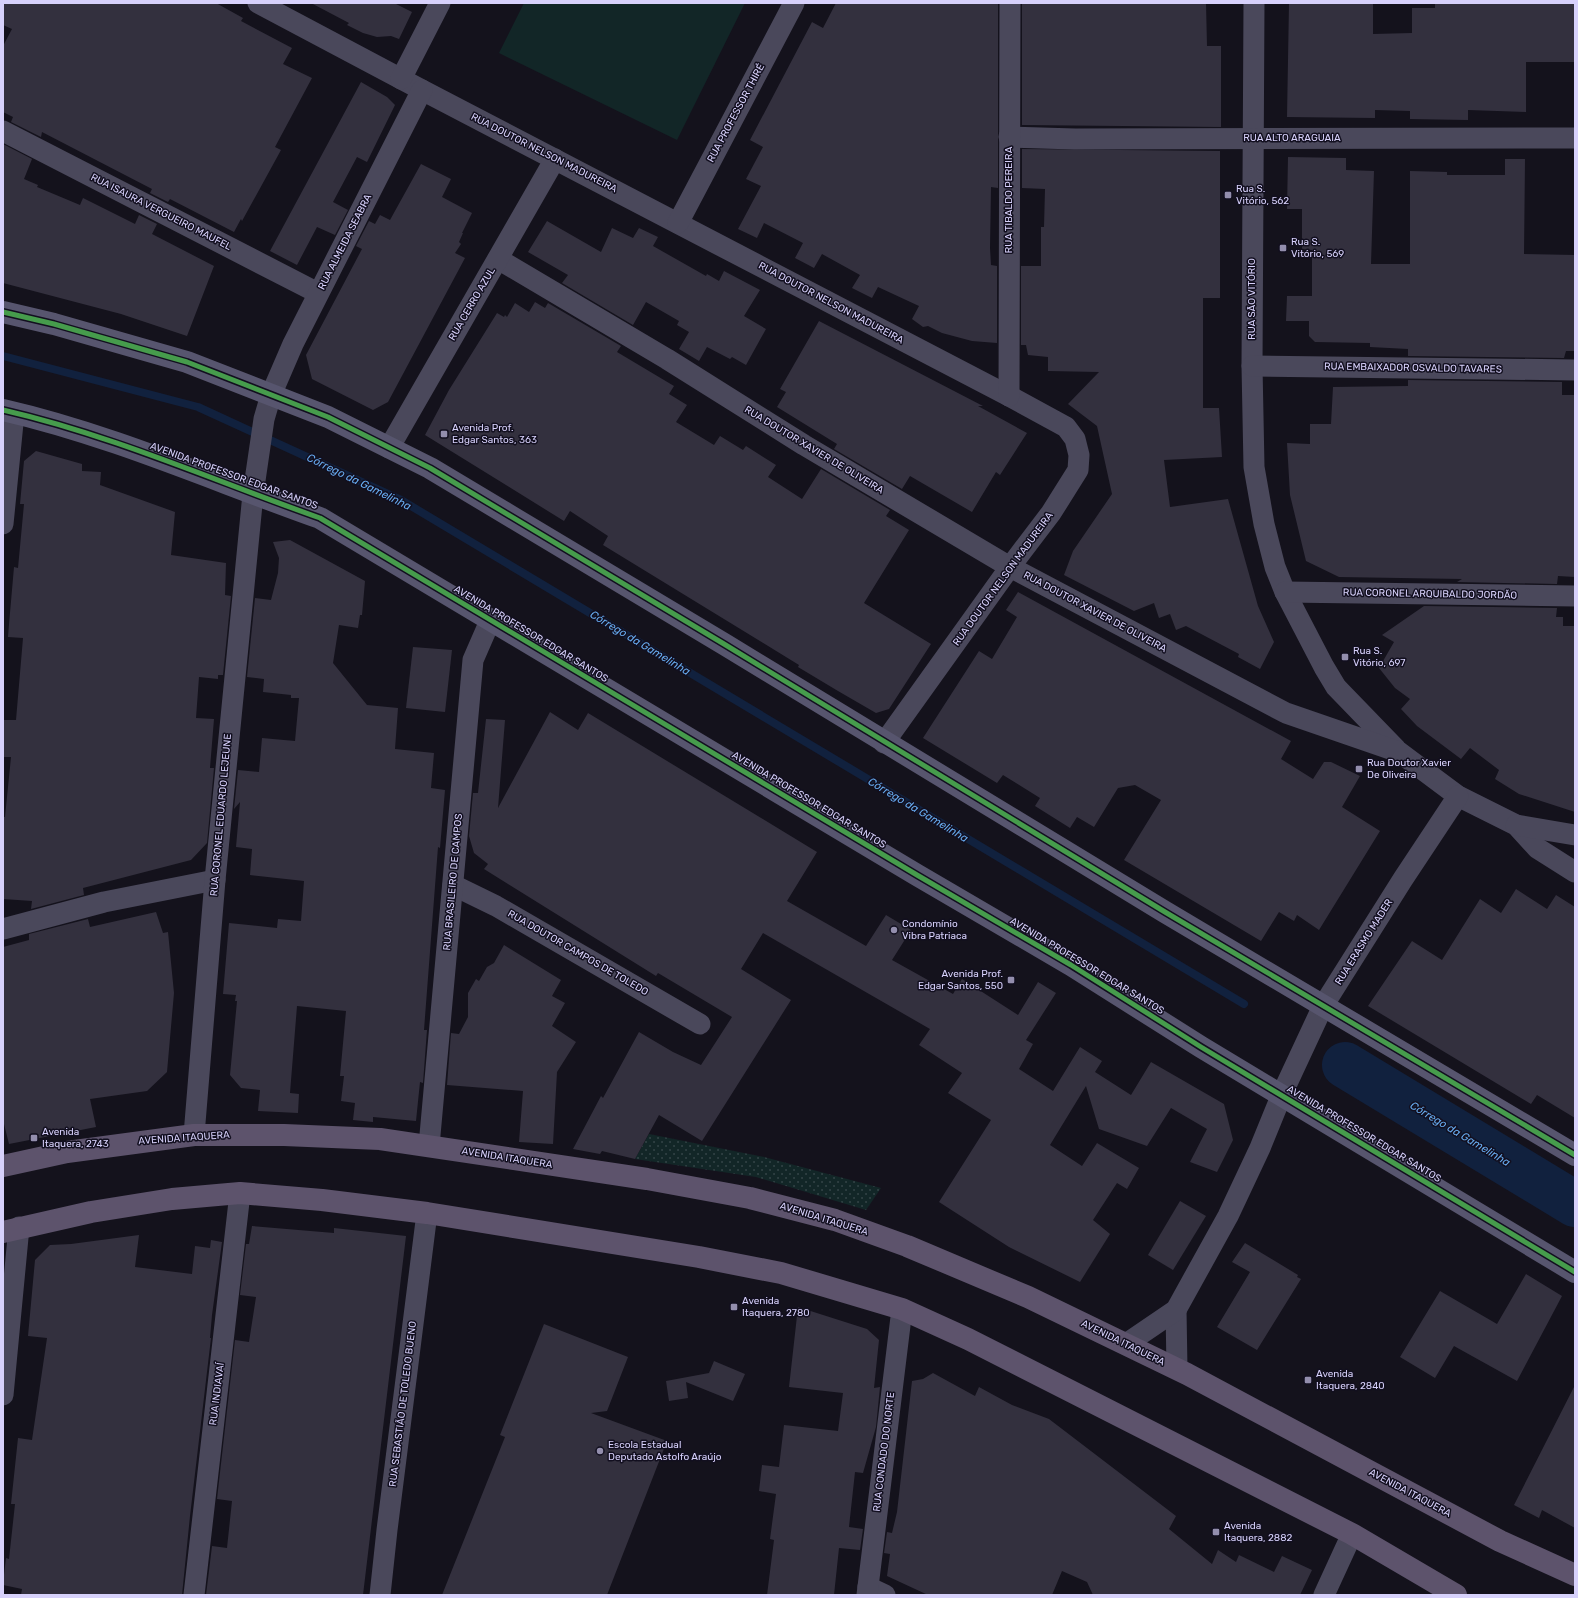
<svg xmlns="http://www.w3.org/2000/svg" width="1578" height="1598" font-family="Rubik,sans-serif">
	<defs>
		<pattern id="grass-dots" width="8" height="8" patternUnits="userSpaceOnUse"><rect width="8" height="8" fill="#122627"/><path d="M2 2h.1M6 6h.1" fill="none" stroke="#344447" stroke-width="1.8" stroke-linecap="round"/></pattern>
	</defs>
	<rect width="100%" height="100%" fill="#14121c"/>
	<path fill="url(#grass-dots)" d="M 649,1134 L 764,1157 L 881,1188 L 866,1210 L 756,1177 L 635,1159 Z"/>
	<path fill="#122627" d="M 524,3 L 745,3 L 677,140 L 499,53 Z"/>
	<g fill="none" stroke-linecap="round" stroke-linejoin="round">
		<path stroke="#11213e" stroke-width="8" d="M 3,356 L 198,407 L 401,500 L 1244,1004"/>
		<path stroke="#11213e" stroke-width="46" d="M 1345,1065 L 1575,1204"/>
	</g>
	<g fill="#33303e">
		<path d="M 3,3 L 216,3 L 243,18 L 241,21 L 292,48 L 283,64 L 312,78 L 275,147 L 281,150 L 242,221 L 241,219 L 234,232 L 170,199 L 168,202 L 150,193 L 152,189 L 42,132 L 41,137 L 11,122 L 13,117 L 3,112 L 3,46 L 12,29 L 3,25 Z"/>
		<path d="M 311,3 L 394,3 L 412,12 L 399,39 L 391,36 L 377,37 L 363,33 L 347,25 L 349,23 Z"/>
		<path d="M 836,3 L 998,3 L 998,188 L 991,187 L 990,248 L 991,265 L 997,266 L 997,343 L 972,341 L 942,333 L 928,326 L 923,327 L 912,319 L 919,306 L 878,287 L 872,298 L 852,288 L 860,275 L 822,254 L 814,268 L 795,258 L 803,243 L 764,223 L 757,238 L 738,229 L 761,186 L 746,179 L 763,147 L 750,140 L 812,22 L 823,28 Z"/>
		<path d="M 1022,3 L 1206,3 L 1207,46 L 1221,46 L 1221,127 L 1022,125 Z"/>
		<path d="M 1289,3 L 1373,3 L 1373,34 L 1412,33 L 1412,8 L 1435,8 L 1435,3 L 1575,3 L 1575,62 L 1526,62 L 1526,112 L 1468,110 L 1468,120 L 1410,119 L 1410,111 L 1375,110 L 1375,118 L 1287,117 Z"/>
		<path d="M 361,82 L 387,97 L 395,105 L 367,162 L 357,157 L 333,202 L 348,210 L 335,235 L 317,227 L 297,265 L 270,251 Z"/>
		<path d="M 3,144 L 32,159 L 24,179 L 38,185 L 37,187 L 80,205 L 83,198 L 135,224 L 139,215 L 157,224 L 152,234 L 214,266 L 187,336 L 121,314 L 3,283 Z"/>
		<path d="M 1022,149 L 1220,151 L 1220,298 L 1203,298 L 1203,408 L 1219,408 L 1222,457 L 1164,460 L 1170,507 L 1228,499 L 1258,606 L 1274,642 L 1260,669 L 1238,657 L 1239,654 L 1186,626 L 1176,630 L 1170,614 L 1159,618 L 1154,603 L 1134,611 L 1064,575 L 1073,551 L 1112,494 L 1097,426 L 1068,404 L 1099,372 L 1048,371 L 1048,357 L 1028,355 L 1026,345 L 1021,345 L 1021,266 L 1041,266 L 1041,227 L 1044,227 L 1045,189 L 1022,188 Z"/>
		<path d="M 1288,157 L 1346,158 L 1346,170 L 1374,171 L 1371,264 L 1410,264 L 1410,171 L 1447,172 L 1447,175 L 1505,175 L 1505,159 L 1525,159 L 1524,254 L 1575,255 L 1575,351 L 1566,351 L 1564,358 L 1408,356 L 1408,349 L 1370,347 L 1370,343 L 1315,342 L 1309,336 L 1309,321 L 1286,321 L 1287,296 L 1312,296 L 1312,250 L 1302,249 L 1302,209 L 1287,209 Z"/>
		<path d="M 421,164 L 451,179 L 442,197 L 472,213 L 462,233 L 463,233 L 459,242 L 461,244 L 455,253 L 465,258 L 388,402 L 373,410 L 312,379 L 306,355 L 362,249 L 356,246 L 369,221 L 375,224 L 380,215 L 390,220 Z"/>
		<path d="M 547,221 L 601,252 L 612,228 L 633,238 L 639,228 L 658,237 L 653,246 L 706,276 L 707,274 L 719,281 L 724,271 L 760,290 L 744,316 L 766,329 L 746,365 L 732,357 L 730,359 L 707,347 L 699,361 L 679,349 L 689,332 L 677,325 L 679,321 L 646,302 L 633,325 L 562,283 L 568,275 L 528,252 Z"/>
		<path d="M 535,302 L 545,308 L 548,303 L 621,346 L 617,352 L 674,386 L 669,394 L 687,405 L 676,422 L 714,445 L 720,436 L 743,450 L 746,446 L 776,465 L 768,477 L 802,499 L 821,469 L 890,510 L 886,516 L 909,530 L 864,603 L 931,644 L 889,709 L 876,713 L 838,691 L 798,667 L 799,665 L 603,545 L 608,536 L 570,511 L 564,521 L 425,435 L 449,390 L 497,313 L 504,317 L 505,315 L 507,317 L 515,303 L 529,312 Z"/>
		<path d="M 819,321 L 983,406 L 978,406 L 1027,433 L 1000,475 L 996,472 L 972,512 L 910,476 L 902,489 L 834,449 L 837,444 L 777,407 L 786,392 L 780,389 Z"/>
		<path d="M 1408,380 L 1562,382 L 1562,395 L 1575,395 L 1575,577 L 1558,576 L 1557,584 L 1457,582 L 1462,579 L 1339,577 L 1306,561 L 1290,495 L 1287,443 L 1310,444 L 1310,424 L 1331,424 L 1333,387 L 1408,386 Z"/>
		<path d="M 36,451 L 82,464 L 82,471 L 101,472 L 100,485 L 175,512 L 171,555 L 226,563 L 225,595 L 231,596 L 223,675 L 218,675 L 218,679 L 199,677 L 196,718 L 214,719 L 210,768 L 214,768 L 207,843 L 191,860 L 83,888 L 84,895 L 31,909 L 32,901 L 3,899 L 3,817 L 5,817 L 11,757 L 3,757 L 3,720 L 16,720 L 23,638 L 8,637 L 9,624 L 14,567 L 18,568 L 24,504 L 20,504 L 24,461 Z"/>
		<path d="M 290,540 L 365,581 L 362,615 L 360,615 L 358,628 L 339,625 L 333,663 L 367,705 L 398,708 L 395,749 L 434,753 L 431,788 L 445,790 L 440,848 L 438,847 L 424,1030 L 427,1030 L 423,1083 L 420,1082 L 416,1121 L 373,1117 L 373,1122 L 353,1120 L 355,1103 L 341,1101 L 344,1076 L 340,1076 L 346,1011 L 297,1006 L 290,1093 L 299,1094 L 298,1113 L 258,1111 L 260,1090 L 241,1088 L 230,1075 L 237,1001 L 235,1001 L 236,995 L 223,994 L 229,923 L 277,928 L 278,919 L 301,921 L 304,881 L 250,875 L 252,849 L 236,847 L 240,802 L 234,809 L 238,770 L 259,772 L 262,738 L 295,741 L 299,698 L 291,698 L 291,695 L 263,692 L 264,679 L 247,677 L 255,598 L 271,600 L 278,573 L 279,558 L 273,542 Z"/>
		<path d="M 1018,592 L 1291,741 L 1281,759 L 1313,779 L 1324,762 L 1331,762 L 1360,776 L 1342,807 L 1380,831 L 1319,930 L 1297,915 L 1294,921 L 1279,912 L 1261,941 L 1124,860 L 1161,800 L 1135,785 L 1118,788 L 1094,827 L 1077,817 L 1070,828 L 1035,806 L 1040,798 L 1003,775 L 997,783 L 923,738 L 979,651 L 992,659 L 1017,617 L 1006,610 Z"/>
		<path d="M 1424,606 L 1557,608 L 1556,617 L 1563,617 L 1563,626 L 1575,626 L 1575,812 L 1519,794 L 1495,779 L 1499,770 L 1470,748 L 1461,759 L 1417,726 L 1401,709 L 1410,699 L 1395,688 L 1379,668 L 1394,642 L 1382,635 Z"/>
		<path d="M 413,647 L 452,650 L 445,712 L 406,708 Z"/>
		<path d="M 550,712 L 578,730 L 588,713 L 817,852 L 787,901 L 866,946 L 886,915 L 911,930 L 892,960 L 953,994 L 962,979 L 1018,1015 L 1038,982 L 1056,993 L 1026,1040 L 1033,1044 L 1019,1069 L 1053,1091 L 1080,1047 L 1102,1061 L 1095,1072 L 1131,1095 L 1151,1062 L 1224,1104 L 1233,1140 L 1217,1172 L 1190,1162 L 1207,1129 L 1171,1108 L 1147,1146 L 1099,1129 L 1086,1086 L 1050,1145 L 1082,1166 L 1097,1143 L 1139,1168 L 1127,1189 L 1117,1183 L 1093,1220 L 1110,1234 L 1080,1282 L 1009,1247 L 939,1202 L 991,1120 L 948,1093 L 962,1073 L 919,1045 L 930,1029 L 763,933 L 741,969 L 791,1000 L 702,1141 L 659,1115 L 635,1159 L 602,1151 L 600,1154 L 573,1149 L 601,1096 L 603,1098 L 639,1032 L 673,1052 L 701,1065 L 732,1017 L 658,973 L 656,976 L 484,869 L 488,864 L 474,853 L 469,836 L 473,793 L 478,793 L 486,719 L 505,720 L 498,808 Z"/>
		<path d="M 1516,889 L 1547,909 L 1556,895 L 1575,907 L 1575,1118 L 1537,1095 L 1531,1104 L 1368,1006 L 1412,941 L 1442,960 L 1480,899 L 1501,913 Z"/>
		<path d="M 156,912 L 163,933 L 168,932 L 174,993 L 167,1072 L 147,1091 L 90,1099 L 96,1127 L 9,1144 L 3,1120 L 3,947 L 29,940 L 29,934 L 88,919 L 90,927 Z"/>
		<path d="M 504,945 L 561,980 L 552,996 L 565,1003 L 552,1026 L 576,1042 L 557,1072 L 553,1144 L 519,1142 L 523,1091 L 447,1085 L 451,1033 L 459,1034 L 468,1017 L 468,993 L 476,979 L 479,981 L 487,967 L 494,963 Z"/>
		<path d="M 1180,1201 L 1206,1216 L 1173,1270 L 1148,1255 Z"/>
		<path d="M 252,1226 L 334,1233 L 334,1228 L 406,1236 L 363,1595 L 206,1595 L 212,1546 L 227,1548 L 232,1501 L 217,1499 L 235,1340 L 249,1342 L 256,1297 L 240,1295 L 246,1244 L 249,1244 Z"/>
		<path d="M 139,1235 L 135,1267 L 192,1274 L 195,1246 L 210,1248 L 211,1240 L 222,1242 L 212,1315 L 210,1338 L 211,1338 L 190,1516 L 182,1595 L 21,1595 L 22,1589 L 3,1585 L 3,1583 L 6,1558 L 9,1559 L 15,1504 L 11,1504 L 18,1438 L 32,1440 L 47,1338 L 28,1336 L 35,1260 L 50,1245 L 71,1244 Z"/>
		<path d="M 1245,1243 L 1298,1275 L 1297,1277 L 1301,1279 L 1257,1350 L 1217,1327 L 1250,1272 L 1232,1262 Z"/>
		<path d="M 1526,1274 L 1562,1296 L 1517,1381 L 1454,1346 L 1435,1378 L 1400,1357 L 1440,1291 L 1497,1324 Z"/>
		<path d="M 798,1307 L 867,1329 L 879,1340 L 874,1388 L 880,1387 L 876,1427 L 863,1473 L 855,1472 L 849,1527 L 863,1529 L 860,1550 L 839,1548 L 834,1595 L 767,1595 L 774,1540 L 770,1539 L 776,1494 L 759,1491 L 762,1465 L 779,1467 L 784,1425 L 838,1431 L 843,1393 L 789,1387 Z"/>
		<path d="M 544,1324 L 628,1357 L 607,1411 L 591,1413 L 667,1441 L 607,1595 L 442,1595 L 505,1437 L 500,1435 Z"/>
		<path d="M 714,1361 L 745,1374 L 733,1401 L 686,1382 L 688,1398 L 669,1401 L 666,1381 L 709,1373 Z"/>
		<path d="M 933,1373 L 975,1396 L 979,1387 L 1012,1405 L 1049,1419 L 1176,1516 L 1169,1529 L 1212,1564 L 1218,1550 L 1236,1562 L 1239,1555 L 1274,1572 L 1282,1556 L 1312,1570 L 1300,1595 L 1093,1595 L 1087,1582 L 1062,1571 L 1052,1595 L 928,1595 L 887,1576 L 890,1554 L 884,1553 L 887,1532 L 892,1533 L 897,1512 L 912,1381 L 923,1379 Z"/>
		<path d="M 1575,1385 L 1575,1528 L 1542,1510 L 1539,1518 L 1514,1505 Z"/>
	</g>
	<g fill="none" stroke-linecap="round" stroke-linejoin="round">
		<g stroke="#4a485b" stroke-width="21">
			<path d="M 258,3 L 422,90 L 1009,396 L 1066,427 L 1075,439 L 1079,455 L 1078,470 L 1051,513 L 1010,567 L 884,743"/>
			<path d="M 1254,3 L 1252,366 L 1254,467 L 1264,524 L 1275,567 L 1285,592 L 1324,667 L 1336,687 L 1396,749"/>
			<path d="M 401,79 L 440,3"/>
			<path d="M 3,131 L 318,293"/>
			<path d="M 1009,137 L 1075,139 L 1575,138"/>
			<path d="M 678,223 L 794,3"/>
			<path d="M 498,259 L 667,359 L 804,445 L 1010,567 L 1286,713 L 1399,752 L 1458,796 L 1516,825 L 1537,848 L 1575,872"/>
			<path d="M 1252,366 L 1575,370"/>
			<path d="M 1009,396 L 1010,3"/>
			<path d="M 389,448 L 555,159"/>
			<path d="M 3,524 L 14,413"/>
			<path d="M 1285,592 L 1575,596"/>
			<path d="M 1516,825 L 1575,835"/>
			<path d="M 453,885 L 496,906 L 700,1024"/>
			<path d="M 3,929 L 104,902 L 215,880"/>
			<path d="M 194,1135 L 215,880 L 253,494 L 264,419 L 271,395 L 293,344 L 422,90"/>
			<path d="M 429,1146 L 473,660 L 490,621"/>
			<path d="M 1176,1310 L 1177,1369"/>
			<path d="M 1126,1344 L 1176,1310 L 1228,1216 L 1260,1148 L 1282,1094 L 1323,1006 L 1403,879 L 1458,796"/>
			<path d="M 3,1395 L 19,1227"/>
			<path d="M 868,1587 L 885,1595"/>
			<path d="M 194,1595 L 240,1193"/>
			<path d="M 380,1595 L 387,1530 L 427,1213"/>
			<path d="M 867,1595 L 902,1309"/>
			<path d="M 1324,1595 L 1352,1534"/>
		</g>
		<g stroke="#57556e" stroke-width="22">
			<path d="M 3,312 L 54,324 L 187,362 L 328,417 L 430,468 L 724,644 L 1165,912 L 1575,1155"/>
			<path d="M 3,410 C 112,435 215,481 320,518 L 917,875 L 1071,965 L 1201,1047 L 1575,1272"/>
		</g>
		<g stroke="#5d536c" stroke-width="22">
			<path d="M 3,1166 L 67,1152 L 194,1135 L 284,1135 L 380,1139 L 647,1179 L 750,1198 L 835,1220 L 907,1246 L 1028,1297 L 1187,1374 L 1500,1541 L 1575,1575"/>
			<path d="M 3,1232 L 91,1212 L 172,1199 L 240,1193 L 322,1200 L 427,1213 L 699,1257 L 781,1273 L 902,1309 L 968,1339 L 1352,1534 L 1456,1595"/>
		</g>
		<defs>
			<g id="cycleway">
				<path d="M 3,312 L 54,324 L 187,362 L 328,417 L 430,468 L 724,644 L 1165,912 L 1575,1155"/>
				<path d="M 3,410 C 112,435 215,481 320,518 L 917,875 L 1071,965 L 1201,1047 L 1575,1272"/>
			</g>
		</defs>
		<use href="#cycleway" stroke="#120f1f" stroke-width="8"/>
		<use href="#cycleway" stroke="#469c4c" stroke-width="5"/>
	</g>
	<g fill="#938ead" stroke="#120f1f" stroke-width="1.5">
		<rect x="1224" y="191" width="8" height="8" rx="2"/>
		<rect x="1279" y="244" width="8" height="8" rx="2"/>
		<rect x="440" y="430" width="8" height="8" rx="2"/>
		<rect x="1341" y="653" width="8" height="8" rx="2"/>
		<rect x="1355" y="765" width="8" height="8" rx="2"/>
		<circle cx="894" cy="930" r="4"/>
		<rect x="1007" y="976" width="8" height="8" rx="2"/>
		<rect x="30" y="1134" width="8" height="8" rx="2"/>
		<rect x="730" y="1303" width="8" height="8" rx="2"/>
		<rect x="1304" y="1376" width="8" height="8" rx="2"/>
		<circle cx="600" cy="1451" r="4"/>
		<rect x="1212" y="1528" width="8" height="8" rx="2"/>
	</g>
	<g text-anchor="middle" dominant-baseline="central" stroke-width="3" stroke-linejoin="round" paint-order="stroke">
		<g font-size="10" fill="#d7d1fb" stroke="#120f1f">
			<text transform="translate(736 113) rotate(-62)">RUA PROFESSOR THIRÉ</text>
			<text x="1292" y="138">RUA ALTO ARAGUAIA</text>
			<text transform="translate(544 153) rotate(27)">RUA DOUTOR NELSON MADUREIRA</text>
			<text transform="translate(1009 200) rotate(-90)">RUA TIBALDO PEREIRA</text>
			<text transform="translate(161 212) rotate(27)">RUA ISAURA VERGUEIRO MAUFEL</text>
			<text transform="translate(345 242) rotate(-63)">RUA ALMEIDA SEABRA</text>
			<text transform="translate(1252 299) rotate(-90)">RUA SÃO VITÓRIO</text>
			<text transform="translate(831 303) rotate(28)">RUA DOUTOR NELSON MADUREIRA</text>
			<text transform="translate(472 304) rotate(-60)">RUA CERRO AZUL</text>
			<text transform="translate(1413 368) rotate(1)">RUA EMBAIXADOR OSVALDO TAVARES</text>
			<text transform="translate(814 450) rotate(31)">RUA DOUTOR XAVIER DE OLIVEIRA</text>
			<text transform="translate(234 476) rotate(20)">AVENIDA PROFESSOR EDGAR SANTOS</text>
			<text transform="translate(1003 579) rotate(-54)">RUA DOUTOR NELSON MADUREIRA</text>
			<text transform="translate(1430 594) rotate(1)">RUA CORONEL ARQUIBALDO JORDÃO</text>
			<text transform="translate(1095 612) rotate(28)">RUA DOUTOR XAVIER DE OLIVEIRA</text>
			<text transform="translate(531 634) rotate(31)">AVENIDA PROFESSOR EDGAR SANTOS</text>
			<text transform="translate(809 800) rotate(31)">AVENIDA PROFESSOR EDGAR SANTOS</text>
			<text transform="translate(221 815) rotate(-85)">RUA CORONEL EDUARDO LEJEUNE</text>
			<text transform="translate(453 882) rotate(-85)">RUA BRASILEIRO DE CAMPOS</text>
			<text transform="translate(1364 942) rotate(-58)">RUA ERASMO MADER</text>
			<text transform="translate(578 953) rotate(30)">RUA DOUTOR CAMPOS DE TOLEDO</text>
			<text transform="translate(1087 966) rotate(31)">AVENIDA PROFESSOR EDGAR SANTOS</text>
			<text transform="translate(1364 1134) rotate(31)">AVENIDA PROFESSOR EDGAR SANTOS</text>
			<text transform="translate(184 1138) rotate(-4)">AVENIDA ITAQUERA</text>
			<text transform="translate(507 1158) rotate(9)">AVENIDA ITAQUERA</text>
			<text transform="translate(824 1219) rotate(17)">AVENIDA ITAQUERA</text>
			<text transform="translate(1123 1343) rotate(26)">AVENIDA ITAQUERA</text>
			<text transform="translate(217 1394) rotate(-83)">RUA INDIAVAÍ</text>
			<text transform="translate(403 1404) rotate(-83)">RUA SEBASTIÃO DE TOLEDO BUENO</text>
			<text transform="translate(884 1452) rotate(-83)">RUA CONDADO DO NORTE</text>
			<text transform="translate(1410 1493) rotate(28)">AVENIDA ITAQUERA</text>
		</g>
		<g font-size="10" fill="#d7d1fb" stroke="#120f1f" text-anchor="start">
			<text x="1236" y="189">Rua S.<tspan x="1236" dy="12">Vitório, 562</tspan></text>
			<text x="1291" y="242">Rua S.<tspan x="1291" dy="12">Vitório, 569</tspan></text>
			<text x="452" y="428">Avenida Prof.<tspan x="452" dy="12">Edgar Santos, 363</tspan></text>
			<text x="1353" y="651">Rua S.<tspan x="1353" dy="12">Vitório, 697</tspan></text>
			<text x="1367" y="763">Rua Doutor Xavier<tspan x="1367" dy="12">De Oliveira</tspan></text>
			<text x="902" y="924">Condomínio<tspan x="902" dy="12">Vibra Patriaca</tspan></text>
			<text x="1003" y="974" text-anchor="end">Avenida Prof.<tspan x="1003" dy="12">Edgar Santos, 550</tspan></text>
			<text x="42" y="1132">Avenida<tspan x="42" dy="12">Itaquera, 2743</tspan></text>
			<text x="742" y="1301">Avenida<tspan x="742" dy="12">Itaquera, 2780</tspan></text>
			<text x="1316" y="1374">Avenida<tspan x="1316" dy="12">Itaquera, 2840</tspan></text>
			<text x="608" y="1445">Escola Estadual<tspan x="608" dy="12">Deputado Astolfo Araújo</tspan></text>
			<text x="1224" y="1526">Avenida<tspan x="1224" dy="12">Itaquera, 2882</tspan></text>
		</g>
		<g font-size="11" font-style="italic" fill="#68adf2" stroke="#120f1f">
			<text transform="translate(359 482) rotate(26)">Córrego da Gamelinha</text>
			<text transform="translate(640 643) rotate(31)">Córrego da Gamelinha</text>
			<text transform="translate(918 810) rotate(31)">Córrego da Gamelinha</text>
			<text transform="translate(1460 1134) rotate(31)">Córrego da Gamelinha</text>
		</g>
	</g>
	<rect width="1578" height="1598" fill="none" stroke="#d7d1fb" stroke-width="8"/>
</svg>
